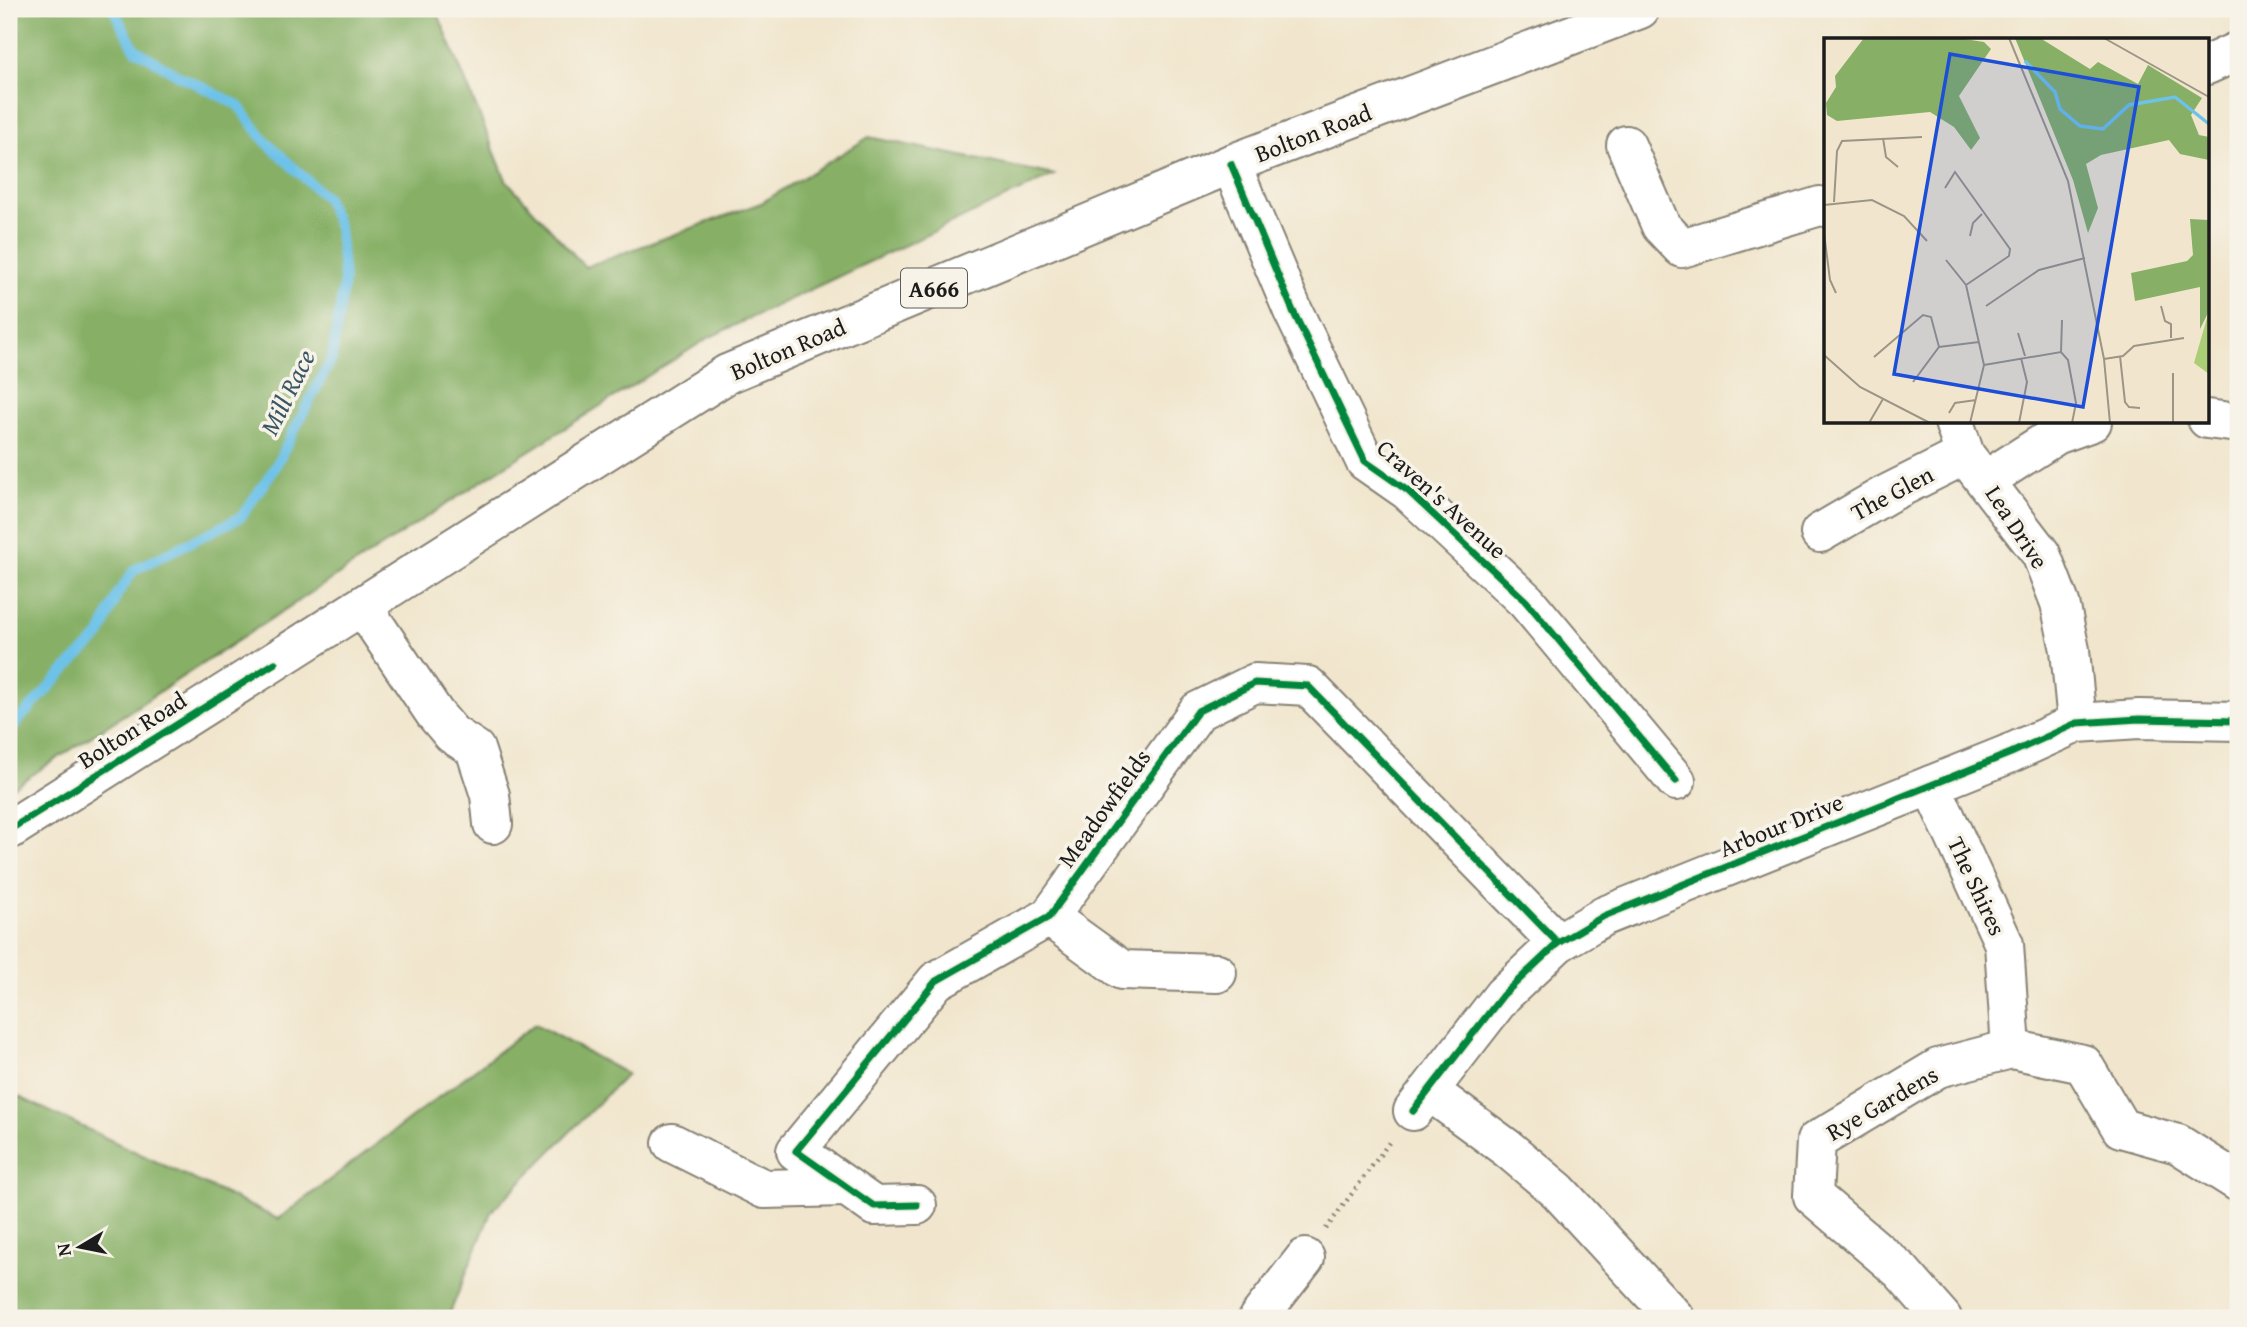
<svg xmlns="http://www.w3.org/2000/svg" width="2247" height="1327" font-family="'Gentium Book Plus',serif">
	<rect width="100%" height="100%" fill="#f7f3e8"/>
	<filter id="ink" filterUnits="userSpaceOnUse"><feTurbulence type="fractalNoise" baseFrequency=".0143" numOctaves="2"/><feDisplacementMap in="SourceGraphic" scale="14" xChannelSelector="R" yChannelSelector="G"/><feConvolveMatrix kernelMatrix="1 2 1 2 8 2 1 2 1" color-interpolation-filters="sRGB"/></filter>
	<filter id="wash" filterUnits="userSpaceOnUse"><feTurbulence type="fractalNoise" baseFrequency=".00686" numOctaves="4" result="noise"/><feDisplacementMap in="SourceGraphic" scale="28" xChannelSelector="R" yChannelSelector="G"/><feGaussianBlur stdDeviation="1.57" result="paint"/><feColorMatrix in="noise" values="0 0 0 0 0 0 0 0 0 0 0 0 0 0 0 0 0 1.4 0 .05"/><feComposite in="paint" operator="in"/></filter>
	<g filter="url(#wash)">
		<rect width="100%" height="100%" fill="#f1e6cd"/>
		<g fill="#87b066" stroke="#526641" stroke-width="2">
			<path d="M 9,9 L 436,9 L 506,180 L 585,267 L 761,203 L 869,137 L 1054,175 L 710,337 L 508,464 L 9,790 Z"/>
			<path d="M 535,1024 L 627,1074 L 491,1212 L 448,1318 L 9,1318 L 9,1092 L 278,1219 Z"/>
		</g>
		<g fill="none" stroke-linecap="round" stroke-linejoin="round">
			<path stroke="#6dc2ea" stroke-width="10" d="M 9,735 L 17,722 L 71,664 L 100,636 L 117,595 L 134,570 L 241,517 L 274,469 L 332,358 L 344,281 L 339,228 L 326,198 L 265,141 L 238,105 L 178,75 L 135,49 L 113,9"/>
		</g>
	</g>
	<g filter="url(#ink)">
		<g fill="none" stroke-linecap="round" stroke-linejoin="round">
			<defs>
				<g id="minor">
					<path d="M 2207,65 L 2238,51"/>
					<path d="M 1626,145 L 1661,226 L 1682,248 L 1820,206 L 1825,207"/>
					<path d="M 1231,164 L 1293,311 L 1365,461 L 1408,491 L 1526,601 L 1676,781"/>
					<path d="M 2207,419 L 2238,423"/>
					<path d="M 1954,422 L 1965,455 L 2041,554 L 2060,603 L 2070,650 L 2077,723"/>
					<path d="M 1986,480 L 2056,435 L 2092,422"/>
					<path d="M 1820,533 L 1885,495 L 1965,455"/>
					<path d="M 363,607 L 435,714 L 452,734 L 475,749 L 490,795 L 493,824"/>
					<path d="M 1931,785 L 2004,944 L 2011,1049 L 2083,1064 L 2121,1128 L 2178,1144 L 2238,1182"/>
					<path d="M 1049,917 L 1122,970 L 1217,973"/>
					<path d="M 1429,1091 L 1508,1149 L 1558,1191 L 1675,1318"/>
					<path d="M 1413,1111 L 1503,995 L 1558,943 L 1604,916 L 2011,753 L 2077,723 L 2139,719 L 2238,721"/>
					<path d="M 672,1143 L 764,1189 L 847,1187"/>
					<path d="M 917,1205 L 874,1206 L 796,1151 L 936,981 L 1049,917 L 1198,711 L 1255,683 L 1308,686 L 1558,943"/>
					<path d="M 1258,1318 L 1305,1258"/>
					<path d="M 1942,1318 L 1901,1271 L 1813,1196 L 1816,1141 L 1938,1068 L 2011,1049"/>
				</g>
				<path id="highway" d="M 9,830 L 727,374 L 1231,164 L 1640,9"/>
			</defs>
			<use href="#minor" stroke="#868174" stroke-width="42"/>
			<use href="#highway" stroke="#868174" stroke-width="42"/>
			<path stroke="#868174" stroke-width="4.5" stroke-dasharray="2 5" stroke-linecap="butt" d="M 1326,1229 L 1391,1140"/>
			<use href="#minor" stroke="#fff" stroke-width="38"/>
			<use href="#highway" stroke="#fff" stroke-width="38"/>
			<defs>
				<g id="cycleway">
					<path d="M 1231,164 L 1293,311 L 1365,461 L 1408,491 L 1526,601 L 1676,781"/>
					<path d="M 9,830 L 275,663"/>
					<path d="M 1413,1111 L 1503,995 L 1558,943 L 1604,916 L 2011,753 L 2077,723 L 2139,719 L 2238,721"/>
					<path d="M 917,1205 L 874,1206 L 796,1151 L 936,981 L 1049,917 L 1198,711 L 1255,683 L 1308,686 L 1558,943"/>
				</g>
			</defs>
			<use href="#cycleway" stroke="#f7f3e8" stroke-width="11"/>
			<use href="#cycleway" stroke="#00873e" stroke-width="7"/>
		</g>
	</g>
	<g text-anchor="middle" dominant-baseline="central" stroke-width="7" stroke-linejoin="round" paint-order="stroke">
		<rect fill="#f7f3e8" stroke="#5e5c59" stroke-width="2" x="901" y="268.5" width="66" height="39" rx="5"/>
		<g font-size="23" font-weight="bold" fill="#1c1c1c">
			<text x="934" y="288">A666</text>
		</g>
		<g font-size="24" fill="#1c1c1c" stroke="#f7f3e8">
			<text transform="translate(1313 133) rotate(-21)">Bolton Road</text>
			<text transform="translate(788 349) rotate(-23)">Bolton Road</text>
			<text transform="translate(1892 493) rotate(-28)">The Glen</text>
			<text transform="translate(1442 499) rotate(42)">Craven's Avenue</text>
			<text transform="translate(2017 527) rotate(57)">Lea Drive</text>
			<text transform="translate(132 730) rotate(-32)">Bolton Road</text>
			<text transform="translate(1104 808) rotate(-54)">Meadowfields</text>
			<text transform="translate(1781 825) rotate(-22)">Arbour Drive</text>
			<text transform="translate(1977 886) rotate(65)">The Shires</text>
			<text transform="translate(1882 1103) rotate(-30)">Rye Gardens</text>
		</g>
		<g font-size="26" font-style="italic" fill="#385664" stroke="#f7f3e8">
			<text transform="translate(287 392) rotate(-64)">Mill Race</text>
		</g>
	</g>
	<g transform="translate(1824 38)">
		<rect width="385" height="385" fill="#f1e6cd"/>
		<path d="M 385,273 L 385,336 L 370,325 Z" fill="#aacd75"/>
		<path d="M 40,0 L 134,0 L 160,4 L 167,11 L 135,58 L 156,100 L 147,112 L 130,89 L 106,74 L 13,83 L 3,77 L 2,65 L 12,49 L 11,38 ZM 191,0 L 216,0 L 266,31 L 274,24 L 314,46 L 324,27 L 378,60 L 367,77 L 375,97 L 385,99 L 385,122 L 356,116 L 345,102 L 277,117 L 262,126 L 274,170 L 264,195 L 249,142 ZM 366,181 L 385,182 L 385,273 L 376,291 L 376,249 L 311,263 L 307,235 L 363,223 L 369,217 Z" fill="#87b066"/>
		<path fill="none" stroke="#6dc2ea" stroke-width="3.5" d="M 201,23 L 231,54 L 236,71 L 256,88 L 279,91 L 305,67 L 351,59 L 385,86"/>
		<path fill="none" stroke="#9c9586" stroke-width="2" d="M 185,0 L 244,143 L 280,321 L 286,385M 280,0 L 385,59M 59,100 L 62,119 L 74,129M 121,150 L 131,134 L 186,211 L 185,218 L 142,247M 10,164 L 13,113 L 18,103 L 98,99M 0,167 L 48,162 L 80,178 L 103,203M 0,195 L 6,242 L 12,255M 146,198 L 149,185 L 158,176M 122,222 L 142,247 L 160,327 L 146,385M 162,268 L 215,232 L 261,220M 337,268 L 341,283 L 347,286 L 347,300M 194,295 L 201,318M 237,314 L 238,282M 0,317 L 36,349 L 106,385M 296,318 L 301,364 L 305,369 L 316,370M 50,319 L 99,277 L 107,279 L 115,309M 280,321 L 299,318 L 310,308 L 360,300M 160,327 L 237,314 L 244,322 L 252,365 L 248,385M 89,344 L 115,309 L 155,304M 125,375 L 131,365 L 152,362M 45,385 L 59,361M 195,385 L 203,344 L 197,320M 349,385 L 349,335"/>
		<path fill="#1d4ed8" fill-opacity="0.15" stroke="#1d4ed8" stroke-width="3.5" d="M 126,16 L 315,49 L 259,369 L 70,336 Z"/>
		<rect width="385" height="385" fill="none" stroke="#1c1c1c" stroke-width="3.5"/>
	</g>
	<rect width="2247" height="1327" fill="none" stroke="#f7f3e8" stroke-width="35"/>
	<g transform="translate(80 1247) rotate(260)" stroke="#f7f3e8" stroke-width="5" paint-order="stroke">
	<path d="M0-5L12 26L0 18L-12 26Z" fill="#1c1c1c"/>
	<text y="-10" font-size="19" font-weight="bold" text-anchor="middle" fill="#1c1c1c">N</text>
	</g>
</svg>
